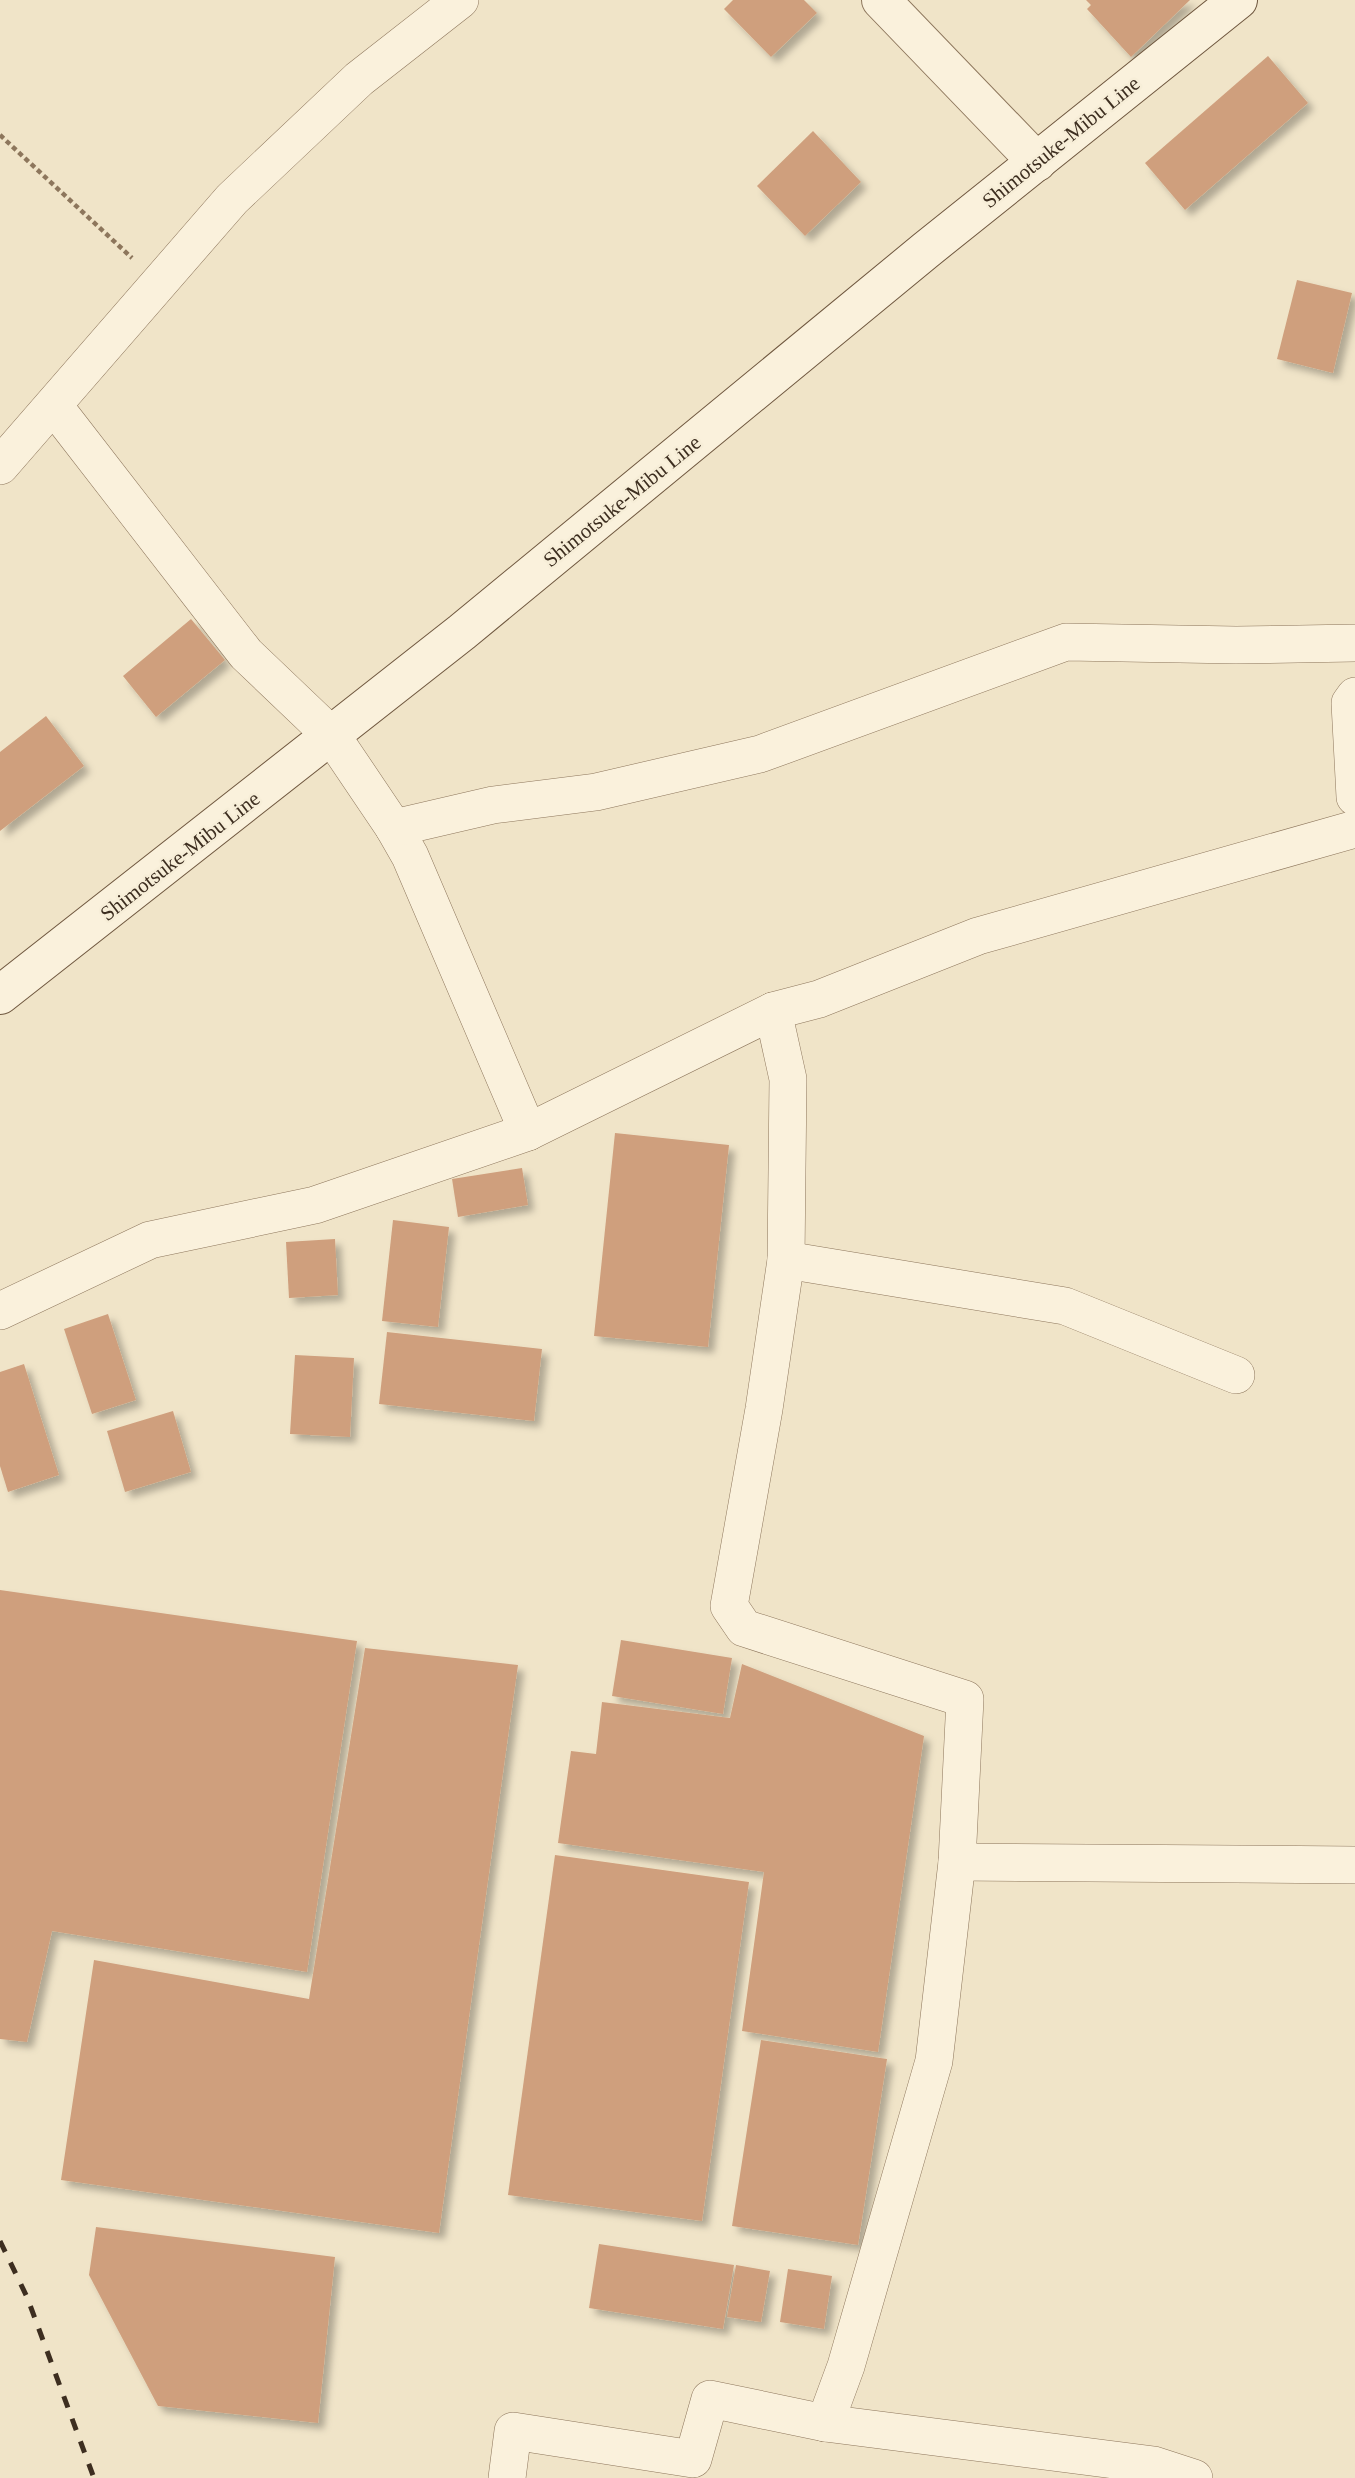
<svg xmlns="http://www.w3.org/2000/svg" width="1355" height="2478" font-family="Georgia,serif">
	<defs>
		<filter id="shadow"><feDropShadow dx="6" dy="6" stdDeviation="3.5" flood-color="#0004"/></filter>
	</defs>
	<rect width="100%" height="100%" fill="#f0e4c8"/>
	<g fill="#cf9f7d" filter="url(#shadow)">
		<path d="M 733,0 L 804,0 L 817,13 L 771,57 L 724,9 Z"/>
		<path d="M 1086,0 L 1190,0 L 1131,57 L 1087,9 L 1091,5 Z"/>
		<path d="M 1268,56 L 1308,103 L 1185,210 L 1145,163 Z"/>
		<path d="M 813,131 L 861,182 L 805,236 L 757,186 Z"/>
		<path d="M 1297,280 L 1352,293 L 1333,373 L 1277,359 Z"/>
		<path d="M 191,619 L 225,660 L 156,717 L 123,676 Z"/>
		<path d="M 46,716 L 84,766 L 0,831 L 0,752 Z"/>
		<path d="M 615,1133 L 729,1145 L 708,1347 L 594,1336 Z"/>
		<path d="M 522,1168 L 528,1205 L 458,1217 L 452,1179 Z"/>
		<path d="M 393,1220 L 449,1227 L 438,1327 L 382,1321 Z"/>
		<path d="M 335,1239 L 338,1295 L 289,1298 L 286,1242 Z"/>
		<path d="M 108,1314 L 136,1400 L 92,1414 L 64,1329 Z"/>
		<path d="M 387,1332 L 542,1349 L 534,1421 L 379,1404 Z"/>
		<path d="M 295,1355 L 354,1358 L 350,1437 L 290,1434 Z"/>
		<path d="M 24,1364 L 59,1475 L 8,1492 L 0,1466 L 0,1372 Z"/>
		<path d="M 173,1411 L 191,1472 L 125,1492 L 107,1431 Z"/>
		<path d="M 0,1590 L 357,1641 L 307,1972 L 52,1931 L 27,2042 L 0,2039 Z"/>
		<path d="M 621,1640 L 732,1658 L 723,1714 L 612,1696 Z"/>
		<path d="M 365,1648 L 518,1665 L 439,2233 L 61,2180 L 94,1960 L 309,1999 Z"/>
		<path d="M 742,1664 L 924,1736 L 878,2052 L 742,2031 L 764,1872 L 558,1843 L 571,1751 L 596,1754 L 602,1702 L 730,1718 Z"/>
		<path d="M 555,1855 L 749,1882 L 702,2221 L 508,2195 Z"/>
		<path d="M 761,2040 L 887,2059 L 858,2245 L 732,2226 Z"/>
		<path d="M 96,2227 L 335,2257 L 318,2423 L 158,2406 L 89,2275 Z"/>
		<path d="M 599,2244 L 734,2265 L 723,2329 L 589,2308 Z"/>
		<path d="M 736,2265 L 770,2271 L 761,2322 L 727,2317 Z"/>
		<path d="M 788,2269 L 832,2276 L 824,2329 L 780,2322 Z"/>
	</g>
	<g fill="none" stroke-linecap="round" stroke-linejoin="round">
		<defs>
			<g id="minor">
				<path d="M 54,406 L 246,654 L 332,736 L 394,828 L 410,856 L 528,1132"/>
				<path d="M 0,466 L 232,199 L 359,79 L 460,0"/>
				<path d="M 1355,696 L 1350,703 L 1355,797"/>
				<path d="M 394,828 L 493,805 L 596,792 L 760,754 L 1066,642 L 1236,645 L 1355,643"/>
				<path d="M 786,1260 L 1065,1306 L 1236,1375"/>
				<path d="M 0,1311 L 150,1240 L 315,1205 L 528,1132 L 773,1011 L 819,999 L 978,936 L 1355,829"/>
				<path d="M 957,1862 L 1355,1865"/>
				<path d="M 825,2423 L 1154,2465 L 1194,2478"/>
				<path d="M 507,2478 L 513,2431 L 693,2459 L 710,2399 L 825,2423 L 846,2366 L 934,2061 L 957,1862 L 965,1699 L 744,1628 L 729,1606 L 764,1409 L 786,1260 L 788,1079 L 773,1011"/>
			</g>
			<path id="tertiary" d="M 881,0 L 1037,162"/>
			<path id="secondary" d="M 0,995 L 462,632 L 926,250 L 1238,0"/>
		</defs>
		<use href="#minor" stroke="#8d765c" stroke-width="38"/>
		<use href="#tertiary" stroke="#8d765c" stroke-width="40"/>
		<use href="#secondary" stroke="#6f573f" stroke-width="40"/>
		<path stroke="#8d765c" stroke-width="4.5" stroke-dasharray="5 3.5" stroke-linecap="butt" d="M 0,135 L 132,258"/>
		<use href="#minor" stroke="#faf1dc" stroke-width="37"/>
		<use href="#tertiary" stroke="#faf1dc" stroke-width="38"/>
		<use href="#secondary" stroke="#faf1dc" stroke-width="38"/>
		<path stroke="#3d2e20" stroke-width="5" stroke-dasharray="12 12" stroke-linecap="butt" d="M 0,2241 L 27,2297 L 94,2478"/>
	</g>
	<g text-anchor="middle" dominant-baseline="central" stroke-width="5" stroke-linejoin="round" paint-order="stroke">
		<g font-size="21" fill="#3d2e20" stroke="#f7eed8">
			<text transform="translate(1061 142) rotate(-39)">Shimotsuke-Mibu Line</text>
			<text transform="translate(622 501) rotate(-39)">Shimotsuke-Mibu Line</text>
			<text transform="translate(180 856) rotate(-38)">Shimotsuke-Mibu Line</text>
		</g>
	</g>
</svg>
